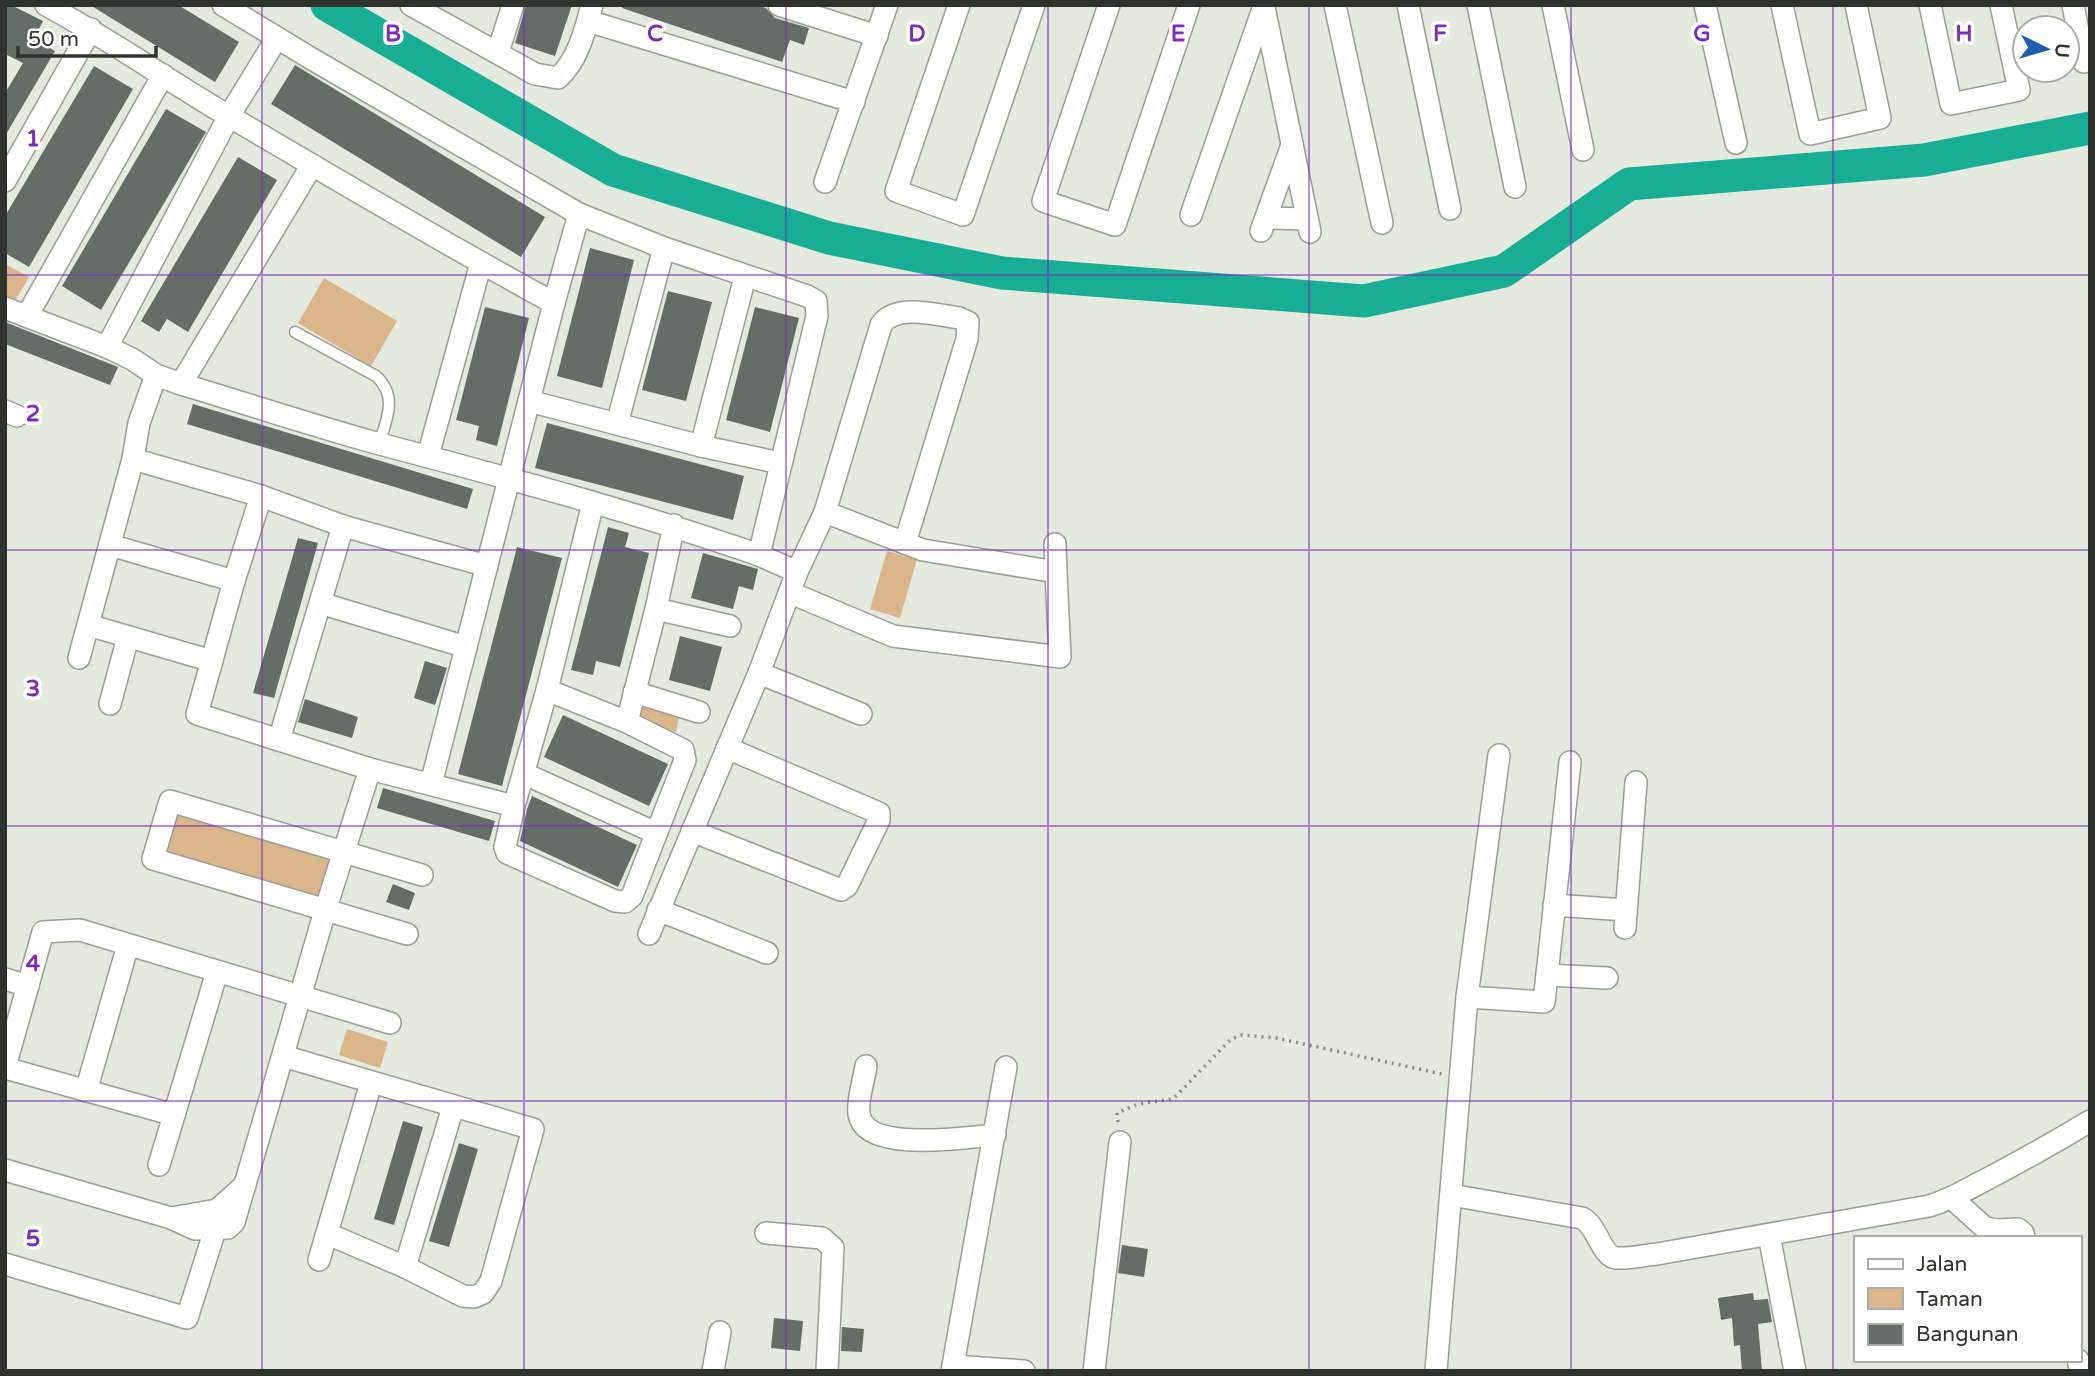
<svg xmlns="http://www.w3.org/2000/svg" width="2095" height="1376" font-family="'Varela Round',sans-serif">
	<rect width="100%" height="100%" fill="#e5eade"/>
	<g fill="#dab68a">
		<path d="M 5,264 L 29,277 L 15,301 L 5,295 Z"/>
		<path d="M 324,278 L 397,321 L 371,366 L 298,323 Z"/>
		<path d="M 887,551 L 917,559 L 900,618 L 870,609 Z"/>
		<path d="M 640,703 L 680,713 L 676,732 L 635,722 Z"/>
		<path d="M 174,809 L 330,857 L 317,901 L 161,853 Z"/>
		<path d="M 347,1029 L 388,1042 L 380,1068 L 339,1055 Z"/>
	</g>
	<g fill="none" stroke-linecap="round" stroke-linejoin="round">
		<path stroke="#18ad95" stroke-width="33" d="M 327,5 L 613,170 L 829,238 L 1002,273 L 1364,301 L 1504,271 L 1629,184 L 1924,160 L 2090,128"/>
	</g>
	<g fill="#646e66">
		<path d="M 5,5 L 11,5 L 43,21 L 34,39 L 55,51 L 5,136 L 5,93 L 23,63 L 5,54 Z"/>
		<path d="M 90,5 L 178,5 L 239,42 L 215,82 Z"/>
		<path d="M 526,5 L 572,5 L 555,56 L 515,43 Z"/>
		<path d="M 622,5 L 757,5 L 766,8 L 775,18 L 809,28 L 804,45 L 790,40 L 782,62 L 622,8 Z"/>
		<path d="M 295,65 L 545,217 L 521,257 L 271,104 Z"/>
		<path d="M 94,66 L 133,89 L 29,267 L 5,253 L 5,216 Z"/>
		<path d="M 166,109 L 206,132 L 101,310 L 62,286 Z"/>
		<path d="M 238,157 L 277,180 L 188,332 L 167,319 L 159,332 L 141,321 Z"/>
		<path d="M 590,248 L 634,260 L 602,388 L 557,376 Z"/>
		<path d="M 668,291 L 712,302 L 686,401 L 642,390 Z"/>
		<path d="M 485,307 L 529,318 L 497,446 L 476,440 L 479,426 L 456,420 Z"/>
		<path d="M 755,307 L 799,318 L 770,432 L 726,420 Z"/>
		<path d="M 5,322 L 118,367 L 110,385 L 5,344 Z"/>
		<path d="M 193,404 L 473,489 L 467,509 L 187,424 Z"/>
		<path d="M 547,423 L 744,476 L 733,520 L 535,468 Z"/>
		<path d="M 608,527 L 629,533 L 625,547 L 649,553 L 620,667 L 596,661 L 593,675 L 571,670 Z"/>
		<path d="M 298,538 L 318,543 L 274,698 L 253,693 Z"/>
		<path d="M 517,547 L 562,558 L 502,786 L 458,774 Z"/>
		<path d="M 703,553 L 758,569 L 753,590 L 739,586 L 733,609 L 691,598 Z"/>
		<path d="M 680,636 L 722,647 L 710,691 L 669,680 Z"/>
		<path d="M 425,661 L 447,668 L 435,705 L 414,698 Z"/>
		<path d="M 305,699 L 358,717 L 352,738 L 298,722 Z"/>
		<path d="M 563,715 L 668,764 L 649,806 L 544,757 Z"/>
		<path d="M 383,788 L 495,821 L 489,841 L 377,808 Z"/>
		<path d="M 532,796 L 637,845 L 618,887 L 520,841 L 527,809 Z"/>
		<path d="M 393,884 L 415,893 L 409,910 L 386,902 Z"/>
		<path d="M 403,1121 L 423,1127 L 394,1225 L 374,1219 Z"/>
		<path d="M 459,1143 L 478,1149 L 449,1247 L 429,1241 Z"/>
		<path d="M 1122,1245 L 1148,1249 L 1144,1277 L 1118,1273 Z"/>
		<path d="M 1753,1293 L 1754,1300 L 1768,1299 L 1772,1322 L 1758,1324 L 1762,1371 L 1742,1371 L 1740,1345 L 1734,1346 L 1732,1318 L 1721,1320 L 1718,1298 Z"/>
		<path d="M 774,1318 L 803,1321 L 800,1351 L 771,1348 Z"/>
		<path d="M 842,1327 L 864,1329 L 862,1352 L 841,1351 Z"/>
	</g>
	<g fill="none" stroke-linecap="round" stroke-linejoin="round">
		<defs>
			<path id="service" d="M 295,332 L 376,376 C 398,396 387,419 379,444"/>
			<g id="minor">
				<path d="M 46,5 C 109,39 166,79 227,115 C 336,179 443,243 554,303"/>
				<path d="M 411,5 L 535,74 L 558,78 C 578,60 585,31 592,5"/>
				<path d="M 779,5 L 877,36"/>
				<path d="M 959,5 L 896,191 L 963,215 L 1034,5"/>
				<path d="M 1109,5 L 1043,201 L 1115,225 L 1189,5"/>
				<path d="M 1335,5 L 1382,223"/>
				<path d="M 1408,5 L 1450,209"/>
				<path d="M 1478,5 L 1515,187"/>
				<path d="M 1553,5 L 1583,150"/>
				<path d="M 1705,5 L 1736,143"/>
				<path d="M 1782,5 L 1810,134 L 1880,118 L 1856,5"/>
				<path d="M 1930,5 L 1951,104 L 2019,90 L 2001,5"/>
				<path d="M 2073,5 L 2084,62"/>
				<path d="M 1264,7 L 1310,232"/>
				<path d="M 588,21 L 854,102"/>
				<path d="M 498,52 L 513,5"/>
				<path d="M 5,181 L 91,29"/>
				<path d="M 825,182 L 887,5"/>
				<path d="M 1191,215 L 1263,9"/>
				<path d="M 1266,218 L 1307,219"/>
				<path d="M 1261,231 L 1292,145"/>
				<path d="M 5,308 L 107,347 L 132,359 L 156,375 L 181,384 C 248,404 314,426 380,444 C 508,478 635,512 759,555 L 817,316 L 816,301 L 807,296 L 664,248 L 579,214 L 312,59 L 223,5"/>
				<path d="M 27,316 L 163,75"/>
				<path d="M 107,347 L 229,116 L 277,38"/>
				<path d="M 181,384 L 312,165"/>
				<path d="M 529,401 L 701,446 L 780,463"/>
				<path d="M 5,411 L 17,416"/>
				<path d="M 617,424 L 664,248"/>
				<path d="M 701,446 L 745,277"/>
				<path d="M 428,456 L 481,263"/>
				<path d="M 133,459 L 261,496 L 343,526 L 487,566"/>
				<path d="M 825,512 L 881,325 C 896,303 936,315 959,318 L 968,322 L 967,339 L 905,543"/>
				<path d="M 343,526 L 279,740 L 370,769"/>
				<path d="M 1055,544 L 1056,572"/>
				<path d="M 110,545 L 234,581 L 197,714 L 279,740"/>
				<path d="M 234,581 L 261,496"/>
				<path d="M 791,593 L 893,636 L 1060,657 L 1056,572 L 923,550 L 825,512 L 797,572"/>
				<path d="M 320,603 L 466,647"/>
				<path d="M 656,609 L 730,626"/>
				<path d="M 88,625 L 212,661"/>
				<path d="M 79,658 L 133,459 L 139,423 L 156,375"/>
				<path d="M 759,673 L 861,714"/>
				<path d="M 634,692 L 699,712"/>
				<path d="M 110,704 L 128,637"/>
				<path d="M 627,722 L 656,609 L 674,525"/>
				<path d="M 1499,755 L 1467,997 L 1544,1002 L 1570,762"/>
				<path d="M 525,774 L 656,833"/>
				<path d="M 431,784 L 554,303 L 579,214"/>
				<path d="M 514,806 L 547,690 L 593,503"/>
				<path d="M 692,831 L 841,890 L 847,886 L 879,820 L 879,813 L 727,748"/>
				<path d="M 1554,905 L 1626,910"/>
				<path d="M 658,910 L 767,953"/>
				<path d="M 1625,928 L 1636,782"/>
				<path d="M 407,934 L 153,859 L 170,801 L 422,875"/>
				<path d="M 649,934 L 759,673 L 797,572 L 759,555"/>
				<path d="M 1547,975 L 1607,978"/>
				<path d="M 5,979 L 28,986"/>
				<path d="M 283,1056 L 533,1129 L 491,1281 L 483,1293 L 474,1297 L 463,1296 L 405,1267 L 328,1234"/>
				<path d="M 866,1066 C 864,1080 857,1100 859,1114 C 865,1154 968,1137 995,1135"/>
				<path d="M 5,1067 L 43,932 L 80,930 L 390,1023"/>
				<path d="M 5,1068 L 174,1115"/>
				<path d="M 86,1091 L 128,945"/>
				<path d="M 159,1165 L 217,972"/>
				<path d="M 5,1170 L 171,1218 L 195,1229 L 228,1228 L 234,1222 L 325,911 L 370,769 L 514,806 L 505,847 L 507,853 L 615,901 L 625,902 L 632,896 L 685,760 L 683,750 L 627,722 L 547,690"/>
				<path d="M 1451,1195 L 1582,1218 C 1598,1226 1601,1257 1617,1258 C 1630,1259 1645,1255 1657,1254 L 1929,1206 C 1953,1199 1967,1189 1989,1178 C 2023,1160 2057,1141 2090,1121"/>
				<path d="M 1953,1199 L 1985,1228 L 1998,1230 L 2018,1229 L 2023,1233 L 2024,1238"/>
				<path d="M 171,1218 L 217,1210 L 245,1185"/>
				<path d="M 766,1233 L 822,1238 L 833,1248 L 827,1371"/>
				<path d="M 1769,1235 L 1795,1371"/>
				<path d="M 319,1260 L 371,1083"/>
				<path d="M 5,1264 L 187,1318 L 215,1230"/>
				<path d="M 405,1267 L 453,1107"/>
				<path d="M 2078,1360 L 2081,1371"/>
				<path d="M 953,1366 L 1024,1371"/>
				<path d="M 713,1371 L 720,1332"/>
				<path d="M 952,1371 L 1006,1067"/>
				<path d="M 1094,1371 L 1120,1142"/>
				<path d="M 1436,1371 L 1467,997"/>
			</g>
		</defs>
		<use href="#service" stroke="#9a9f93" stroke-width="13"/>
		<use href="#minor" stroke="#9a9f93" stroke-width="24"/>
		<path stroke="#8a8d85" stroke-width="3.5" stroke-dasharray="2 5" stroke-linecap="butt" d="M 1118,1122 L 1117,1113 L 1138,1104 L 1173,1099 L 1231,1039 L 1242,1035 L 1276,1038 L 1442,1074"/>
		<use href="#service" stroke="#fff" stroke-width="10"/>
		<use href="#minor" stroke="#fff" stroke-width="21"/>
	</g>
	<path fill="none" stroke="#7b2cbf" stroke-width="2" stroke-opacity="0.55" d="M 262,5 L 262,1371M 524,5 L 524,1371M 786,5 L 786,1371M 1048,5 L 1048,1371M 1309,5 L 1309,1371M 1571,5 L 1571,1371M 1833,5 L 1833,1371M 5,275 L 2090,275M 5,550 L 2090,550M 5,826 L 2090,826M 5,1101 L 2090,1101"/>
	<g font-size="23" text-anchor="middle" font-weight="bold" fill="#7b2cbf" stroke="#fff" stroke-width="7" stroke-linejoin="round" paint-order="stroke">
		<text x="393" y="41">B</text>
		<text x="655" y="41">C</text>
		<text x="917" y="41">D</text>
		<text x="1178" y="41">E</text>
		<text x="1440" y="41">F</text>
		<text x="1702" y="41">G</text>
		<text x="1964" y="41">H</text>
		<text x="33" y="146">1</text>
		<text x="33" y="421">2</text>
		<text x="33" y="696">3</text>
		<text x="33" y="971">4</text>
		<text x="33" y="1246">5</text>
	</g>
	<rect width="2095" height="1376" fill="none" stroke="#30322d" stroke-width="14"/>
	<rect x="1854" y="1236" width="228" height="126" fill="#ffffff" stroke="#acadab" stroke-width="2"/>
	<rect x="1868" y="1259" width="35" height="10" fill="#ffffff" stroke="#acadab" stroke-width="2"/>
	<text x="1916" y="1271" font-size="21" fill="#30322d">Jalan</text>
	<rect x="1868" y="1288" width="35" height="21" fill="#dab68a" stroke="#acadab" stroke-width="2"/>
	<text x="1916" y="1306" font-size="21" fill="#30322d">Taman</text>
	<rect x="1868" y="1324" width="35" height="21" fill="#646e66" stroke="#acadab" stroke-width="2"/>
	<text x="1916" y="1341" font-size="21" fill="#30322d">Bangunan</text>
	<g transform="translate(2046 49) rotate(95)"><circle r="33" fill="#ffffff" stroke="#acadab" stroke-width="2"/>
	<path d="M0-5L12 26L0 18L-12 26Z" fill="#1d5dae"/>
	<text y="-10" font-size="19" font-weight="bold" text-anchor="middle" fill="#30322d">U</text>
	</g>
	<path d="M18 46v10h138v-10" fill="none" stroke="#30322d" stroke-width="3.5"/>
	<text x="28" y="46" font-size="21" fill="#30322d" stroke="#ffffff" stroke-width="5" paint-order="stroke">50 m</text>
</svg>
